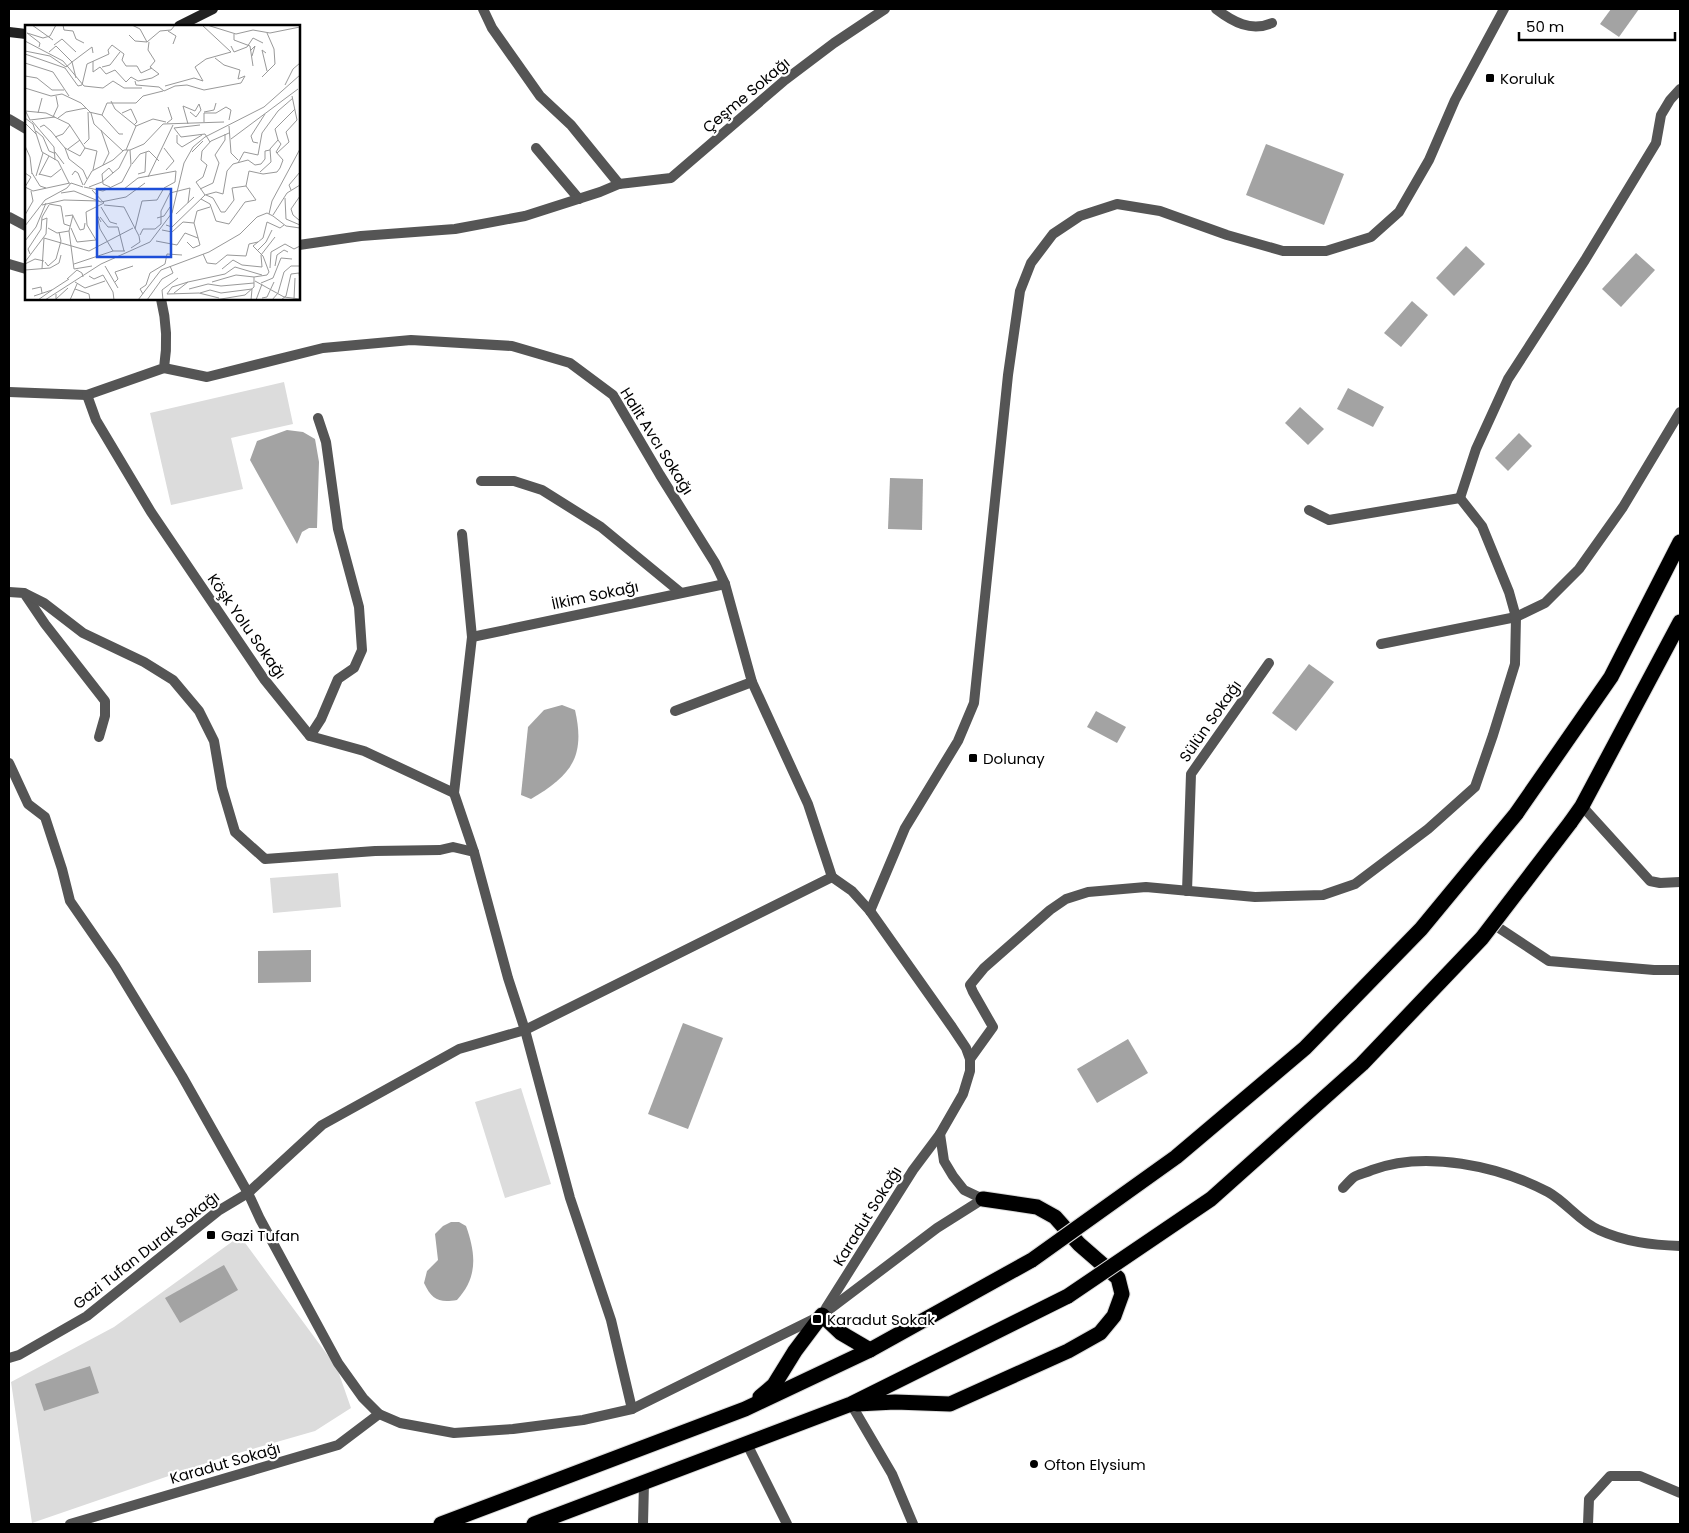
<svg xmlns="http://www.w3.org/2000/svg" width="1689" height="1533" font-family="Poppins,sans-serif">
	<rect width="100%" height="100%" fill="#fff"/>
	<g fill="#dcdcdc">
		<path d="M 284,382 L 293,424 L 231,438 L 243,489 L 171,505 L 150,413 Z"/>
		<path d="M 338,873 L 341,907 L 273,913 L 270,878 Z"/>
		<path d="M 521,1088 L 551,1184 L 505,1198 L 475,1102 Z"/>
		<path d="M 240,1236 L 337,1368 L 351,1408 L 315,1431 L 218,1459 L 32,1523 L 11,1382 L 114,1327 Z"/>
	</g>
	<g fill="#a3a3a3">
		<path d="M 1611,9 L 1639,9 L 1619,37 L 1600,24 Z"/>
		<path d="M 1266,144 L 1344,174 L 1324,225 L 1246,195 Z"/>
		<path d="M 1466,246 L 1485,264 L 1454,296 L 1436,278 Z"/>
		<path d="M 1636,253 L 1655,270 L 1621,307 L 1602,289 Z"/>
		<path d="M 1412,301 L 1428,315 L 1401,347 L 1384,333 Z"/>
		<path d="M 1348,388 L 1384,407 L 1373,427 L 1337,409 Z"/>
		<path d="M 1300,407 L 1324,429 L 1308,445 L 1285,423 Z"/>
		<path d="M 287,430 L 303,432 L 315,439 L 319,462 L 317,528 L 309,528 L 302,532 L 297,544 L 250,460 L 257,441 Z"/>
		<path d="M 1519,433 L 1532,446 L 1508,471 L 1495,458 Z"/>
		<path d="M 890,478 L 923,479 L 922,530 L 888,529 Z"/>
		<path d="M 1309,664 L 1334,682 L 1296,731 L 1272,713 Z"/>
		<path d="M 562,705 L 575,710 C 586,758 570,776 531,799 L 521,795 L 528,727 L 544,710 Z"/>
		<path d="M 1096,711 L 1126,727 L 1117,743 L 1087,727 Z"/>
		<path d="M 311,950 L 311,982 L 258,983 L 258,951 Z"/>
		<path d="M 683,1023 L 723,1038 L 688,1129 L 648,1114 Z"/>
		<path d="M 1128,1039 L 1148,1073 L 1097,1103 L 1077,1069 Z"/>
		<path d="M 451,1222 L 459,1222 L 466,1226 C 476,1254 478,1277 457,1300 C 439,1303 432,1300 424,1283 L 427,1271 L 438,1260 L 435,1234 L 443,1226 Z"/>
		<path d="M 224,1265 L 238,1290 L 180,1323 L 165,1298 Z"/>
		<path d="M 90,1366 L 99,1393 L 44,1411 L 35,1384 Z"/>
	</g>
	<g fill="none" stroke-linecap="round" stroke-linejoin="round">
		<defs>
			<g id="highway">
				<path d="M 1516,814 L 1611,677 L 1680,542"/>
				<path d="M 1570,823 L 1582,806 L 1680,622"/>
				<path d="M 760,1397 L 774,1385 L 795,1351 L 822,1315 L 841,1333 L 870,1350"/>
				<path d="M 857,1404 L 895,1402 L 950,1404 L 1068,1351 L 1100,1333 L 1114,1316 L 1122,1294 L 1118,1278 L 1079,1244 L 1055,1217 L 1037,1207 L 983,1199"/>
				<path d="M 441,1524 L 745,1409 L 870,1350 L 1032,1260"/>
				<path d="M 534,1524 L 851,1404 L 1068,1296"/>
			</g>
		</defs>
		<use href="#highway" stroke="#dbdbdb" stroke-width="17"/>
		<g stroke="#555" stroke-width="10">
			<path d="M 483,9 L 492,28 L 540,96 L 571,125 L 619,184"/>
			<path d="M 1216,9 C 1233,22 1251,32 1272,23"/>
			<path d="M 9,119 L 26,129"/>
			<path d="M 536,148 L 579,199"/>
			<path d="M 9,217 L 26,226"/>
			<path d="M 299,245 L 361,236 L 455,229 L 525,216 L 600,192 L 619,184 L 671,178 L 785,80 L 834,43 L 885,9"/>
			<path d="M 9,264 L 26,269"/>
			<path d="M 164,368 L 207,377 L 323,348 L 411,340 L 512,346 L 570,363 L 613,395 L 660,475 L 715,563 L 725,584 L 752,682 L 808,804 L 832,877"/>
			<path d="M 9,392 L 87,395 L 164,368 C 168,343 167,323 161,299"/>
			<path d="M 87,395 L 96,420 L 151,512 L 264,679 L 310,736 L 364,751 L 454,793"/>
			<path d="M 481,481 L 514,481 L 542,490 L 601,527 L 680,592"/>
			<path d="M 1460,498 L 1476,449 L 1508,379 L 1585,260 L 1656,143 L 1661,115 L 1670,100 L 1680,89"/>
			<path d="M 1309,510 L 1329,520 L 1460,498"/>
			<path d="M 462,534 L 472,637 L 454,793 L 474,852"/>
			<path d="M 9,592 L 24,593 L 45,624 L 105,701 L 105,716 L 99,737"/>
			<path d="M 24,593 L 44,603 L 83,633 L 144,662 L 173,680 L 199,711 L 214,741 L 222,788 L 235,832 L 265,859 L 375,851 L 440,850 L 453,847 L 474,852 L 508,978 L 525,1030 L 570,1198 L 611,1320 L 632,1409"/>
			<path d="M 472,637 L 725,584"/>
			<path d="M 1381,644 L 1516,617 L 1545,603 L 1579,569 L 1623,507 L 1680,412"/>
			<path d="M 675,711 L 752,682"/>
			<path d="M 310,736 L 321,719 L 338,679 L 354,668 L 362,650 L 359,607 L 338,529 L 326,442 L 318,418"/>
			<path d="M 9,763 L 28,804 L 45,817 L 62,869 L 70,901 L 115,966 L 182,1076 L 248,1193 L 260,1219 L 338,1363 L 363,1398 L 379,1414 L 400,1423 L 454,1433 L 513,1429 L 583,1420 L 632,1409 L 822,1315 L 937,1228 L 983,1199"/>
			<path d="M 1582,806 L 1650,881 L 1660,883 L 1680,882"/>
			<path d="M 1187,891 L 1191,774 L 1269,663"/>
			<path d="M 870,911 L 905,828 L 958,741 L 974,703 L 1008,375 L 1020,291 L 1031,263 L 1053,234 L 1080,216 L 1117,204 L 1160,211 L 1227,235 L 1283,251 L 1326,251 L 1371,237 L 1399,212 L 1429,160 L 1455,100 L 1504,9"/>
			<path d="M 1493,924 L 1549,961 L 1654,970 L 1680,970"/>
			<path d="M 970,1059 L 993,1027 L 973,992 L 970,985 L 984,968 L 1050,910 L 1066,899 L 1088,892 L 1146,887 L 1255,897 L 1323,895 L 1355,884 L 1428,829 L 1475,787 L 1493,735 L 1515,664 L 1516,617 L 1509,592 L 1482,526 L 1460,498"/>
			<path d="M 940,1134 L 944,1161 L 953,1176 L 964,1190 L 983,1199"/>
			<path d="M 1343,1188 C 1347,1184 1350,1180 1354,1177 C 1359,1174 1366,1173 1372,1170 C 1425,1150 1499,1166 1548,1192 C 1566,1202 1580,1222 1599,1230 C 1625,1242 1652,1245 1680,1246"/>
			<path d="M 826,1308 L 913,1170 L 940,1134 L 963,1094 L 970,1071 L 970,1059 L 966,1048 L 952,1027 L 870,911 L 852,891 L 832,877"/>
			<path d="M 9,1358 L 19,1355 L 87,1316 L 218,1211 L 248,1193 L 322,1125 L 459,1049 L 525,1030 L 832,877"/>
			<path d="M 851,1404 L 892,1474 L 913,1524"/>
			<path d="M 747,1444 L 787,1524"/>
			<path d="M 70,1524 L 338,1445 L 379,1414"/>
			<path d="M 643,1524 L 644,1483"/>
			<path d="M 1588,1524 L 1589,1499 L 1610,1476 L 1640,1476 L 1680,1493"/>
		</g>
		<g stroke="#222" stroke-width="10">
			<path d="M 179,26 L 213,9"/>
			<path d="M 9,32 L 26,34"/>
		</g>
		<use href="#highway" stroke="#000" stroke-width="15"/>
		<defs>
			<g id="highway-bridge">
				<path d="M 1032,1260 L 1176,1157 L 1305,1048 L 1421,929 L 1516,814"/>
				<path d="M 1068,1296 L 1211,1199 L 1362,1064 L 1482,938 L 1570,823"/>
			</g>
		</defs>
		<use href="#highway-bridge" stroke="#dbdbdb" stroke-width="17" stroke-linecap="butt"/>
		<use href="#highway-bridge" stroke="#000" stroke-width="15"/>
	</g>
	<g fill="#000" stroke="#fff" stroke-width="2">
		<rect x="1485" y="73" width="10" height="10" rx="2.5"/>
		<rect x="968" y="753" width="10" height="10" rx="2.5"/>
		<rect x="206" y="1230" width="10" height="10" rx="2.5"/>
		<rect x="812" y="1314" width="10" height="10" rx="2.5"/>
		<circle cx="1034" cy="1464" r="5"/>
	</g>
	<g text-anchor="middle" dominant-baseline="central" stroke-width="4.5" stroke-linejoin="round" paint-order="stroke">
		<g font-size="15" fill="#000" stroke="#fff" text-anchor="start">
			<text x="1500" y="78">Koruluk</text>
			<text x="983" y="758">Dolunay</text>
			<text x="221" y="1235">Gazi Tufan</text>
			<text x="827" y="1319">Karadut Sokak</text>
			<text x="1044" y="1464">Ofton Elysium</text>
		</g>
		<g font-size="15" fill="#000" stroke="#fff">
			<text transform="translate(746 95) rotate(-40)">Çeşme Sokağı</text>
			<text transform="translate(657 441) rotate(58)">Halit Avcı Sokağı</text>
			<text transform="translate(595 595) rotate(-12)">İlkim Sokağı</text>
			<text transform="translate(247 626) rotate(55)">Köşk Yolu Sokağı</text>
			<text transform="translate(1210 721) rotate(-55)">Sülün Sokağı</text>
			<text transform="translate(867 1216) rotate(-58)">Karadut Sokağı</text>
			<text transform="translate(146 1250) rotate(-38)">Gazi Tufan Durak Sokağı</text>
			<text transform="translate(225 1463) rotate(-16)">Karadut Sokağı</text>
		</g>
	</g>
	<g transform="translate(25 25)">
		<rect width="275" height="275" fill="#fff"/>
		<path fill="none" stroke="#999" stroke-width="1" d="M 7,0 L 28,15M 38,0 L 39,5 L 48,6 L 51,14 L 59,18M 107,0 L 115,4 L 122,17 L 135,6 L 146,5 L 150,0M 182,0 L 211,9 L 228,5 L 245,8 L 275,2M 143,6 L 151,11 L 148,19M 209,9 L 209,15 L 225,21 L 228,41M 104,10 L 110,16 L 122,17M 0,16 L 38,36 L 59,61 L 78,63 L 88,56 L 99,63 L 117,63M 29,20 L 37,14 L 51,27M 206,21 L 209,27 L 222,22 L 228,13 L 238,18M 14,22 L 15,18 L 2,8 L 18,13 L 25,11 L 31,0M 0,26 L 25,31 L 41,42 L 47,37 L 31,21 L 24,27M 225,26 L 230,21 L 227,31M 241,28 L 237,25 L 242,46M 0,29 L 40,43 L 53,61 L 57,60 L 62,39 L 84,29 L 83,25 L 87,20 L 99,29 L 97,35 L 101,41 L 112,41 L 116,48 L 127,43M 68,36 L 68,47 L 75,42 L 81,49 L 90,45 L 101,57 L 106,52 L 113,56 L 127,53 L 134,49 L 125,42 L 130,36 L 123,25 L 124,17M 0,38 L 28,47 L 44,71M 77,42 L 85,40 L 95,27M 0,51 L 12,53 L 27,65 L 39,65M 237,52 L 250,39 L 249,24 L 242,8M 51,53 L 47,37 L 67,22 L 68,28M 110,56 L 111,60 L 134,62 L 139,66 L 150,61 L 162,60 L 179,65 L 216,58 L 220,51 L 213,54 L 215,45 L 199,40 L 190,33M 260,60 L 268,44 L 275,38M 140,61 L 169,53 L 178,56 L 170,42 L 181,34 L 206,27 L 177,0M 0,63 L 26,71 L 37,69 L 56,78 L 66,88 L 69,99 L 98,126M 86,76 L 90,84 L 111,101M 0,86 L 21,88 L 44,99 L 60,123 L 72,126 L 68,145M 1,87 L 5,95 L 30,92M 64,87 L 77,90 L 82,78 L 111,78 L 118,71 L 138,66M 165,87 L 171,92 L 176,85M 179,87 L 189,85 L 191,78M 13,88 L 17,73M 97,88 L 106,84 L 112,97 L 109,100M 77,90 L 94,109 L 98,109M 28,92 L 33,81 L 31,71M 0,93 L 8,99 L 17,127 L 33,136 L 44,158M 33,93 L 41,87 L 61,83M 7,96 L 29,122 L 30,135M 179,97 L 179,88 L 191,88 L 201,82 L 206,85 L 204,95M 0,98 L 11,109M 142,98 L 147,94 L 143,82M 163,99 L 158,81 L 170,86 L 174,79 L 176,85M 175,100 L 149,103 L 156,112 L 180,109 L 185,117M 204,101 L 206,128 L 213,135M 15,102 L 19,100 L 26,106 L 40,123 L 44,134 L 58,145 L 62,154M 76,105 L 84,128 L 78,140M 11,106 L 18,112 L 24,126 L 29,128M 152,110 L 152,118 L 157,122 L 177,110M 30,112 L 38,109 L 45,100M 206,114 L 273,64M 233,118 L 228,117 L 226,111 L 240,89M 59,119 L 64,114 L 63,87M 0,121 L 5,132 L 7,149M 40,123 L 55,131 L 60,123M 139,123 L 149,136 L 141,145M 43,124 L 55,115M 101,125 L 111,101 L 128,94 L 141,97M 30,127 L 39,139M 167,127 L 178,116M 252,128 L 264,117 L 261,107 L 272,95 L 267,71M 213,138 L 219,127 L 233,130 L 237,108 L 253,86 L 268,73M 107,139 L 115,129 L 124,126 L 134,136M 235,147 L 246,137 L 245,124 L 253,115 L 250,104 L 270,84M 0,148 L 6,152 L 0,162M 7,148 L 15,161 L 21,163M 14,149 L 26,152 L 36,144M 113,149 L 120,147 L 121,127M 14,150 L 24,131M 47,150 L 50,146 L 53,148 L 58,160M 11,151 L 18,128M 123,152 L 148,100M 59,160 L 67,146 L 88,135 L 99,125 L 105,125M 0,162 L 8,166 L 45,158M 59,162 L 78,166 L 97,157 L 106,140 L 105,125 L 119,119 L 138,99 L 199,97M 64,162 L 77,157 L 94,143 L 103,125M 85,162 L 78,159 L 77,149 L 84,143 L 88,148M 86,164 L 99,164 L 113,153 L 151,146 L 150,157 L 139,163 L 132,175 L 117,176 L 110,204M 175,164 L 188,158 L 194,138 L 190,130 L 200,115 L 200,109M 266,165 L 264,160 L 275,147M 36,168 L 49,166 L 76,177 L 101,172 L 120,158M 180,170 L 171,157 L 178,152 L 182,140 L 176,135 L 177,126 L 186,116 L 204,108M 181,170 L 188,173 L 196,187 L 200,187 L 209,175 L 207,163 L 221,161 L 224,146 L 238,149 L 252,147 L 255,143 L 258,135 L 251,127 L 256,119 L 253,115M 275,172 L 275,188M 260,173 L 261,194 L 275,200M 176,174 L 185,179 L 191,196 L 204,199 L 220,177 L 231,175 L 221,161M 24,179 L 36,181 L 39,199 L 45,201M 17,180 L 39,175 L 74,176M 79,180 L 99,182 L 114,211 L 115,217 L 106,223M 76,182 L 85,197 L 92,199M 151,189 L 169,172M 244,189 L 247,176 L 275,124M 0,190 L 8,176 L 6,166M 248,190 L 262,168 L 275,160M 40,191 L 48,190 L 44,206 L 49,244M 48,191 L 55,205 L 59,204 L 60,198M 248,191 L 261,201 L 275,203M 75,192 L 83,202 L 93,202 L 99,226M 132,193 L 139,191 L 145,182M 274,195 L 268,190 L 266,184 L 275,171M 76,197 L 72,190 L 75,204 L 88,226 L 100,226M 169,198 L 172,186 L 185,182M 141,200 L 147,202 L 180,170 L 191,167 L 198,169 L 202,146 L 208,139 L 223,135 L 230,140 L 236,139 L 240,134 L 240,126 L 245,125M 0,201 L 20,175 L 42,163 L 46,158 L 58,162M 23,203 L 32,208 L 44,206M 46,203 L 52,217 L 71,215 L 62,200 L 61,187 L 79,178 L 67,165M 137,205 L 147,207 L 158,197 L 169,198 L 175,220 L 168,223 L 162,217M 115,210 L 118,204 L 130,204 L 136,199 L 136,186 L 145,168 L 165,163 L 163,178M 0,216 L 11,202 L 21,178M 131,216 L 152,220 L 160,208 L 173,213M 232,226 L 241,217 L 247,205M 5,229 L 3,224 L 16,204 L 17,192 L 24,180M 178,229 L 182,238 L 191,239 L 202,230 L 221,231 L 224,219 L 233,217M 0,237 L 21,209 L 22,193 L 17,195M 20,237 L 23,241 L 31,234 L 36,216 L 34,207M 0,239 L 10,234 L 19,236M 49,239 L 88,226M 80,241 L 93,263M 250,241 L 252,230 L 259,225 L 263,227M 245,243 L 246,227 L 260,219 L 269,224 L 275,221M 17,244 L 19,213 L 64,226 L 108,203M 49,244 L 67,241M 197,244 L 208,235 L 217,240 L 237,242 L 236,230 L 250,212M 0,245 L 25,243 L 34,238 L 36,230M 244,247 L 238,231 L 228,221 L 238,213 L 242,197 L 255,203 L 259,200M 64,251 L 69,254 L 78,250 L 88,267 L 89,275M 42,254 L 52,245 L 57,248 L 58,252M 230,256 L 259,272 L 275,274M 50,257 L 60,263 L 80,256M 90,257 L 93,254 L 90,247 L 108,241M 163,257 L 200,249 L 210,242 L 237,250M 187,257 L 211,250 L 229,252 L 242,250 L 244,247M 236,258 L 248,253 L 256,233 L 267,234M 7,264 L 16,262 L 17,268M 50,264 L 64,269 L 65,275M 164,264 L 183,259 L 196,261 L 229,258M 149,268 L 163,257 L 147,262 L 142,269 L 174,268 L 194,273M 175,268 L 185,265 L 196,268 L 227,264 L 226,275M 31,269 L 31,274 L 43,263M 118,269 L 115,264 L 121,260 L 125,248 L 140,239 L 142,229 L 157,230M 9,271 L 27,265 L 44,254M 237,273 L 242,272 L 249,257M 269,274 L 270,253M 13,275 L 27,265M 20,275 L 76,239 L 125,217 L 147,188 L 159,138 L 168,122 L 180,112 L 239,82 L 275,50M 45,275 L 52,259M 113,275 L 136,245 L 184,227 L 215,209 L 232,192 L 242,188 L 248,191M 122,275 L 137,254 L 148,248 L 145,241M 138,275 L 137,265 L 153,253M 190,275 L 220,270 L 229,262 L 229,252M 231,275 L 237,259M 247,275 L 253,268 L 259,247 L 266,241 L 275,241M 256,275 L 261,271 L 266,249 L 274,248 L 275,255"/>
		<path fill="#1d4ed8" fill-opacity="0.15" stroke="#1d4ed8" stroke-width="2.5" d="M 72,164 L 146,164 L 146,232 L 72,232 Z"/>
		<rect width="275" height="275" fill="none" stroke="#000" stroke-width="2.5"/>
	</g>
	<rect width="1689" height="1533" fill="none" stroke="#000000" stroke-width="20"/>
	<path d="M1519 32v8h156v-8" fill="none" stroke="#000000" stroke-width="2.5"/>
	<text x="1526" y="32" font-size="15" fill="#000000" stroke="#ffffff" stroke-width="4" paint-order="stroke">50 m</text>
</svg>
